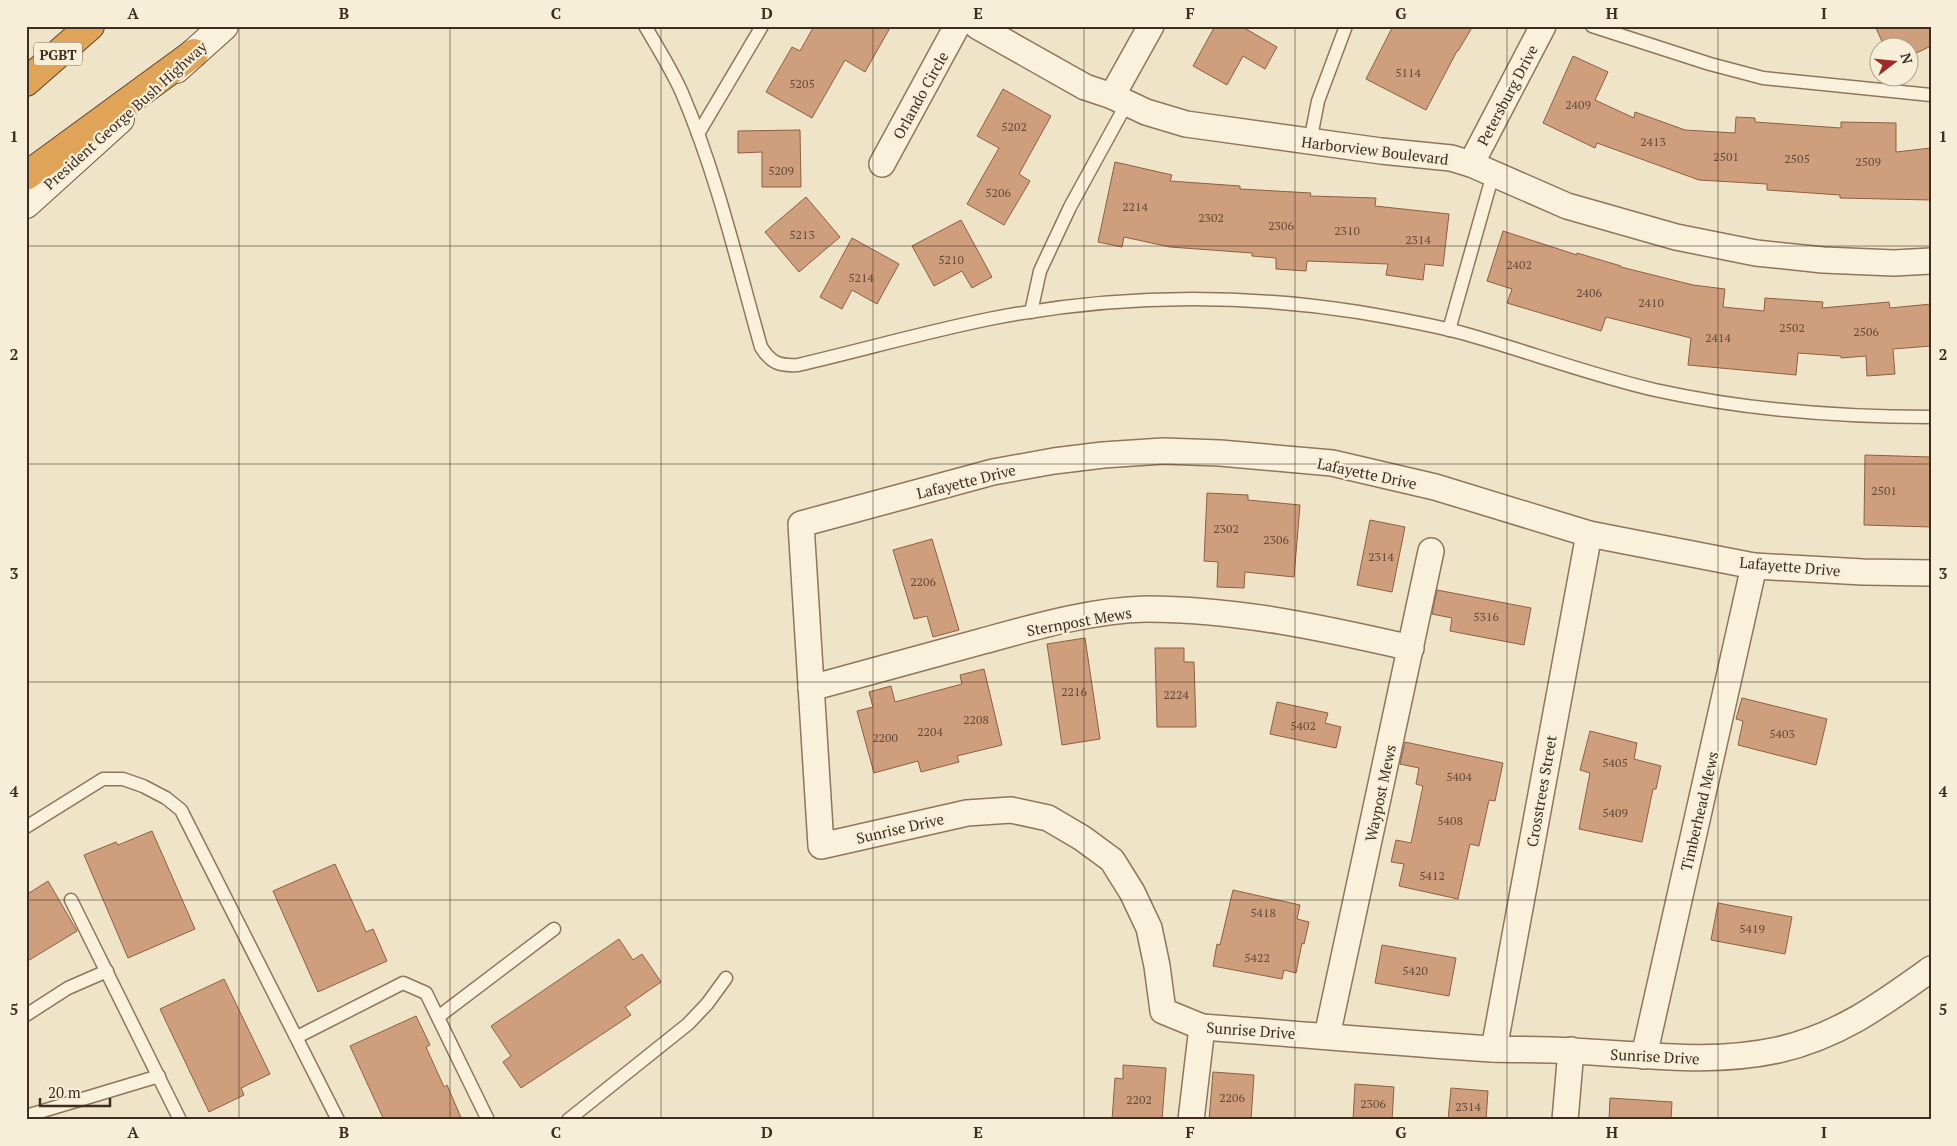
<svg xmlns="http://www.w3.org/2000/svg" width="1957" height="1146" font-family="'PT Serif',serif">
	<rect width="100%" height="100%" fill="#f0e4c8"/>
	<g fill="#cf9f7d" stroke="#8d5f41">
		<path d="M 814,26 L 891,26 L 865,72 L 845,60 L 812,118 L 766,92 L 792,47 L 800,51 Z"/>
		<path d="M 1215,26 L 1241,26 L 1277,47 L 1265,69 L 1243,56 L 1227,85 L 1193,66 Z"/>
		<path d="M 1393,26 L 1473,26 L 1458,51 L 1457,51 L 1426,110 L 1366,79 Z"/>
		<path d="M 1875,26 L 1931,26 L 1931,46 L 1910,56 L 1910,48 L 1885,48 Z"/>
		<path d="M 1573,56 L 1608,72 L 1595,100 L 1634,118 L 1635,112 L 1685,130 L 1735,133 L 1736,117 L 1755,118 L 1755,122 L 1841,128 L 1841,122 L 1896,123 L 1896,152 L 1931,148 L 1931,200 L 1840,198 L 1840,195 L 1767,190 L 1767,184 L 1699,180 L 1597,143 L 1595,148 L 1543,123 Z"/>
		<path d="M 1003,89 L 1051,116 L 1019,174 L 1030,181 L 1004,225 L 967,204 L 999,148 L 977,136 Z"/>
		<path d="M 800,130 L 801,187 L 762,187 L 762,152 L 738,153 L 738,131 Z"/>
		<path d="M 1115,162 L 1172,175 L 1170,181 L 1240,186 L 1240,189 L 1311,193 L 1310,196 L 1376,198 L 1375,206 L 1449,214 L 1443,266 L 1425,264 L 1423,280 L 1386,275 L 1388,264 L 1307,261 L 1306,271 L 1276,269 L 1276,258 L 1252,256 L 1252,253 L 1170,247 L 1124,237 L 1122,247 L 1098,242 Z"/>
		<path d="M 806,197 L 840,237 L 799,272 L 765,232 Z"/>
		<path d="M 961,220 L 992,277 L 972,288 L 962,271 L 934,286 L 912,246 Z"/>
		<path d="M 1503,231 L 1577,255 L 1577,253 L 1621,266 L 1621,267 L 1693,285 L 1725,289 L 1723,307 L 1764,311 L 1765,298 L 1823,302 L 1822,308 L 1889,302 L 1890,308 L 1931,304 L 1931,346 L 1893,349 L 1895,374 L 1867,376 L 1866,356 L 1841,358 L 1841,356 L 1798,353 L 1796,375 L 1688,365 L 1691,338 L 1606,317 L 1601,331 L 1507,303 L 1512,289 L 1487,281 Z"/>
		<path d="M 852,238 L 899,264 L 877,304 L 852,290 L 842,309 L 820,297 Z"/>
		<path d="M 1865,455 L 1931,457 L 1931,527 L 1864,525 Z"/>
		<path d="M 1207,493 L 1248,495 L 1248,500 L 1300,505 L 1294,577 L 1245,572 L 1244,588 L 1217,587 L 1218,562 L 1204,561 Z"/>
		<path d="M 1370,520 L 1405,527 L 1392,592 L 1357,585 Z"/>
		<path d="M 932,539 L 959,630 L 933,637 L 927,616 L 914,619 L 893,550 Z"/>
		<path d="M 1437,590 L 1531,608 L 1524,645 L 1450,631 L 1452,618 L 1432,614 Z"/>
		<path d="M 1085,638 L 1100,739 L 1062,745 L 1047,644 Z"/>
		<path d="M 1155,648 L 1184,648 L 1184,662 L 1194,662 L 1196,727 L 1157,727 Z"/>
		<path d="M 984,669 L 1002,745 L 957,756 L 959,762 L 921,772 L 918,761 L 874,773 L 857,711 L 873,707 L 869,692 L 891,686 L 895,702 L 962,684 L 960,675 Z"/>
		<path d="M 1742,698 L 1827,719 L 1816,765 L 1738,745 L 1743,721 L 1736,719 Z"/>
		<path d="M 1277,702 L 1328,713 L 1325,723 L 1341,727 L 1336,748 L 1270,734 Z"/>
		<path d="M 1590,731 L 1637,743 L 1634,759 L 1661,766 L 1656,789 L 1653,789 L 1642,842 L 1579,829 L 1590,773 L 1580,770 Z"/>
		<path d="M 1405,742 L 1503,763 L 1495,801 L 1489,800 L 1479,846 L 1470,844 L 1458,899 L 1399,886 L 1404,864 L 1391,862 L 1396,840 L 1411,843 L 1423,786 L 1416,784 L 1419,768 L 1400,764 Z"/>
		<path d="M 152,831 L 195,929 L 128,958 L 84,855 L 116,842 L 118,845 Z"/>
		<path d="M 335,864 L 366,932 L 373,929 L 387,961 L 318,992 L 273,891 Z"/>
		<path d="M 48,881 L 77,931 L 26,962 L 26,895 Z"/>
		<path d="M 1233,890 L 1300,905 L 1297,919 L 1309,922 L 1304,944 L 1302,943 L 1296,973 L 1284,970 L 1282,979 L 1213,966 L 1217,944 L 1220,945 Z"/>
		<path d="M 1718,903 L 1792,917 L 1785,954 L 1711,940 Z"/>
		<path d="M 619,939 L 633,960 L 642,954 L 661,982 L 625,1007 L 631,1015 L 521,1088 L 503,1062 L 511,1056 L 491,1026 Z"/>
		<path d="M 1382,945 L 1456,958 L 1449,996 L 1375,983 Z"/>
		<path d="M 224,979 L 270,1074 L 241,1088 L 244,1095 L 209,1112 L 160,1009 Z"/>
		<path d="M 416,1016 L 430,1045 L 426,1047 L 444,1087 L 447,1085 L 462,1120 L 384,1120 L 350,1046 Z"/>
		<path d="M 1123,1065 L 1166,1068 L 1162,1120 L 1112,1120 L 1115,1078 L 1123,1079 Z"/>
		<path d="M 1213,1072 L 1254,1075 L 1251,1120 L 1209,1120 Z"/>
		<path d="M 1355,1084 L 1394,1087 L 1392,1120 L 1353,1120 Z"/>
		<path d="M 1451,1088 L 1488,1091 L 1486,1120 L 1448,1120 Z"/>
		<path d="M 1610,1098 L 1672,1102 L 1671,1120 L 1609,1120 Z"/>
	</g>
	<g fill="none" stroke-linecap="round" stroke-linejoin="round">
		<defs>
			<g id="lane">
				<path d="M 645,26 C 658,48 672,70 682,93 C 717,175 737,262 761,347 C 771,363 779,366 798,365 C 862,350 925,332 989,319 C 1110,295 1236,293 1358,312 C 1394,318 1430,324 1466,334 C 1529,352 1591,375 1655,390 C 1745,410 1839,417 1931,417"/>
				<path d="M 1592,26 L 1710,64 L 1763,78 L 1931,95"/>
				<path d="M 698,134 L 762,26"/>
				<path d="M 1310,142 L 1318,101 L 1346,26"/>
				<path d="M 1031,312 L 1040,271 L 1070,207 L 1127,103"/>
				<path d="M 1449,330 L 1493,174"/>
				<path d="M 26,827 L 103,779 L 123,779 L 143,786 L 166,798 L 181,810 L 338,1120"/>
				<path d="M 71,900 L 180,1120"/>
				<path d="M 26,1015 L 68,988 L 107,971"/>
				<path d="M 438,1017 L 554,929"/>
				<path d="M 297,1037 L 403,983 L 426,993 L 488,1120"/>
				<path d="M 26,1116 L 159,1076"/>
				<path d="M 568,1120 L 688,1024 L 707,1004 L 726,978"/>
			</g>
			<g id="street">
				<path d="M 977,26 L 1085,87 L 1112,96 L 1146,112 L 1186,124 L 1381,151 L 1451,158 L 1471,164 L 1567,206 L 1676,237 L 1756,253 L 1823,260 L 1894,263 L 1931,261"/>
				<path d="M 1112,96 L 1151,26"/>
				<path d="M 882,164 L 957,26"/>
				<path d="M 1471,164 L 1543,26"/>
				<path d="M 1931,573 L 1863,572 L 1754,566 L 1589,534 L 1435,487 L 1332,463 L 1220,453 L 1163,451 L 1103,455 L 1054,461 L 993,472 L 801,524 L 821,846 L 967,813 L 1011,810 L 1048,818 L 1082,838 L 1112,860 L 1132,892 L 1149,928 L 1157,966 L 1163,1011 L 1202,1027 C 1298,1034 1395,1043 1492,1049 C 1518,1050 1545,1049 1571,1051 C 1641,1054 1709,1065 1778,1050 C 1839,1036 1881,1005 1931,969"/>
				<path d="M 811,688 C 868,672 926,657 983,641 C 1034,627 1092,610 1146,609 C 1236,609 1324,628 1411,648"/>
				<path d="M 1327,1036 L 1431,551"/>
				<path d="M 1494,1049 L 1589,534"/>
				<path d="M 1644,1056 L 1754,566"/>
				<path d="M 1191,1120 L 1202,1027"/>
				<path d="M 1565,1120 L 1571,1050"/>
			</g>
			<g id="secondary">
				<path d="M 176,69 L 224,26"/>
				<path d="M 26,204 L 120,119"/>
			</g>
			<g id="highway">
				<path d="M 26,82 L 90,26"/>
				<path d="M 26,176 L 194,53"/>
			</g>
		</defs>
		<use href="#lane" stroke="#8d765c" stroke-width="15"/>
		<use href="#street" stroke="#8d765c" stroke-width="28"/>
		<use href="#secondary" stroke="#6f573f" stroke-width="30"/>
		<use href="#highway" stroke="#5b4430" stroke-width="30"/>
		<use href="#lane" stroke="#faf1dc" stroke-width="12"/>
		<use href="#street" stroke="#faf1dc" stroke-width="25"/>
		<use href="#secondary" stroke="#faf1dc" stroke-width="28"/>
		<use href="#highway" stroke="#e0a458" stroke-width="28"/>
	</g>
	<path fill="none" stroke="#3d2e20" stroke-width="1" stroke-opacity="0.55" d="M 239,26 L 239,1120M 450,26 L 450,1120M 661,26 L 661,1120M 873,26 L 873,1120M 1084,26 L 1084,1120M 1295,26 L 1295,1120M 1507,26 L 1507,1120M 1718,26 L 1718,1120M 26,246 L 1931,246M 26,464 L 1931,464M 26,682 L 1931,682M 26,900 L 1931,900"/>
	<g text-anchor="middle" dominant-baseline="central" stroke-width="4.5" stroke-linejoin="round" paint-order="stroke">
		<g font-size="12" fill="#624a37">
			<text x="1408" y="72">5114</text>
			<text x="802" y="83">5205</text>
			<text x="1578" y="104">2409</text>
			<text x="1014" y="126">5202</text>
			<text x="1653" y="141">2413</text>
			<text x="1726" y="156">2501</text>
			<text x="1797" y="158">2505</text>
			<text x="1868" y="161">2509</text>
			<text x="781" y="170">5209</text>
			<text x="998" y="192">5206</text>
			<text x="1135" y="206">2214</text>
			<text x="1211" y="217">2302</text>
			<text x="1281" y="225">2306</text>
			<text x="1347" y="230">2310</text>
			<text x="802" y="234">5213</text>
			<text x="1418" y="239">2314</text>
			<text x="951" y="259">5210</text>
			<text x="1519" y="264">2402</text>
			<text x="861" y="277">5214</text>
			<text x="1589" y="292">2406</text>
			<text x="1651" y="302">2410</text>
			<text x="1792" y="327">2502</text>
			<text x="1866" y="331">2506</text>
			<text x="1718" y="337">2414</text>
			<text x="1884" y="490">2501</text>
			<text x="1226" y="528">2302</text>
			<text x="1276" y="539">2306</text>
			<text x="1381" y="556">2314</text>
			<text x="923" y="581">2206</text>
			<text x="1486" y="616">5316</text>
			<text x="1074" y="691">2216</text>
			<text x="1176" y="694">2224</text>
			<text x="976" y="719">2208</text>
			<text x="1303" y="725">5402</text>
			<text x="930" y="731">2204</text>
			<text x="1782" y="733">5403</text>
			<text x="885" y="737">2200</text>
			<text x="1615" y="762">5405</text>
			<text x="1459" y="776">5404</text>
			<text x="1615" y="812">5409</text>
			<text x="1450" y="820">5408</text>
			<text x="1432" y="875">5412</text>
			<text x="1263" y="912">5418</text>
			<text x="1752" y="928">5419</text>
			<text x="1257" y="957">5422</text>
			<text x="1415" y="970">5420</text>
			<text x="1232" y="1097">2206</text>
			<text x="1139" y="1099">2202</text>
			<text x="1373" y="1103">2306</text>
			<text x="1468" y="1106">2314</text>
		</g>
		<rect fill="#f7eed8" stroke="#756857" stroke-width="1" x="34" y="42.5" width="48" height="23" rx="4"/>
		<g font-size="14" font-weight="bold" fill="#3d2e20">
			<text x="58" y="54">PGBT</text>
		</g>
		<g font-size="15" fill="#3d2e20" stroke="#f7eed8">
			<text transform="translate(920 95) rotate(-61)">Orlando Circle</text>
			<text transform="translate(1507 95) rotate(-62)">Petersburg Drive</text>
			<text transform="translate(125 115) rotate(-42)">President George Bush Highway</text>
			<text transform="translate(1375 150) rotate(7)">Harborview Boulevard</text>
			<text transform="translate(1367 473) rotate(12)">Lafayette Drive</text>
			<text transform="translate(966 481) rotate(-14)">Lafayette Drive</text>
			<text transform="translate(1790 566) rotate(5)">Lafayette Drive</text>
			<text transform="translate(1079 621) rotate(-10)">Sternpost Mews</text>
			<text transform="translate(1541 791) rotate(-80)">Crosstrees Street</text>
			<text transform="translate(1380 793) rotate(-78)">Waypost Mews</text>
			<text transform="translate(1699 811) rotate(-77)">Timberhead Mews</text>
			<text transform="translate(900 828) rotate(-13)">Sunrise Drive</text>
			<text transform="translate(1251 1030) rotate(4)">Sunrise Drive</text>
			<text transform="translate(1655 1056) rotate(3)">Sunrise Drive</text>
		</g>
	</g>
	<rect width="1957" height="1146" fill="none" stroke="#f7eed8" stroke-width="55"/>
	<g transform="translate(1894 62) rotate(74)"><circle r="24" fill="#f7eed8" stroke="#ada18e"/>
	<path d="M0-4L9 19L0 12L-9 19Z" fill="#9e2a2b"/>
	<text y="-8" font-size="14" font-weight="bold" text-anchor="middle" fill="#3d2e20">N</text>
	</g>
	<path d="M40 1098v8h70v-8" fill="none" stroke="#3d2e20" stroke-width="2.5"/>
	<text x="48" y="1098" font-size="15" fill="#3d2e20" stroke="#f7eed8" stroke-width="4" paint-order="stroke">20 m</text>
	<rect x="28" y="28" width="1902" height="1090" fill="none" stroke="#3d2e20" stroke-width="2"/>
	<g font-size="16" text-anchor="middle" font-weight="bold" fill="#3d2e20">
		<text x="133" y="19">A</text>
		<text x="344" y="19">B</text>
		<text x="556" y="19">C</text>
		<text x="767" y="19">D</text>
		<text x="978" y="19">E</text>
		<text x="1190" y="19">F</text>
		<text x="1401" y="19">G</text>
		<text x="1612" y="19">H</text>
		<text x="1824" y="19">I</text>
		<text x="14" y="142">1</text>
		<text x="1943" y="142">1</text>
		<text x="14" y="360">2</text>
		<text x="1943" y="360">2</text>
		<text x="14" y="579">3</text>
		<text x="1943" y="579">3</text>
		<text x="14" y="797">4</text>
		<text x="1943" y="797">4</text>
		<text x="14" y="1015">5</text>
		<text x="1943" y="1015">5</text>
		<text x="133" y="1138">A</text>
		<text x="344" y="1138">B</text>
		<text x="556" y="1138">C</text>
		<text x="767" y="1138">D</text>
		<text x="978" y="1138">E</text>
		<text x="1190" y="1138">F</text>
		<text x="1401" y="1138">G</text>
		<text x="1612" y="1138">H</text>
		<text x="1824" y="1138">I</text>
	</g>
</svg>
